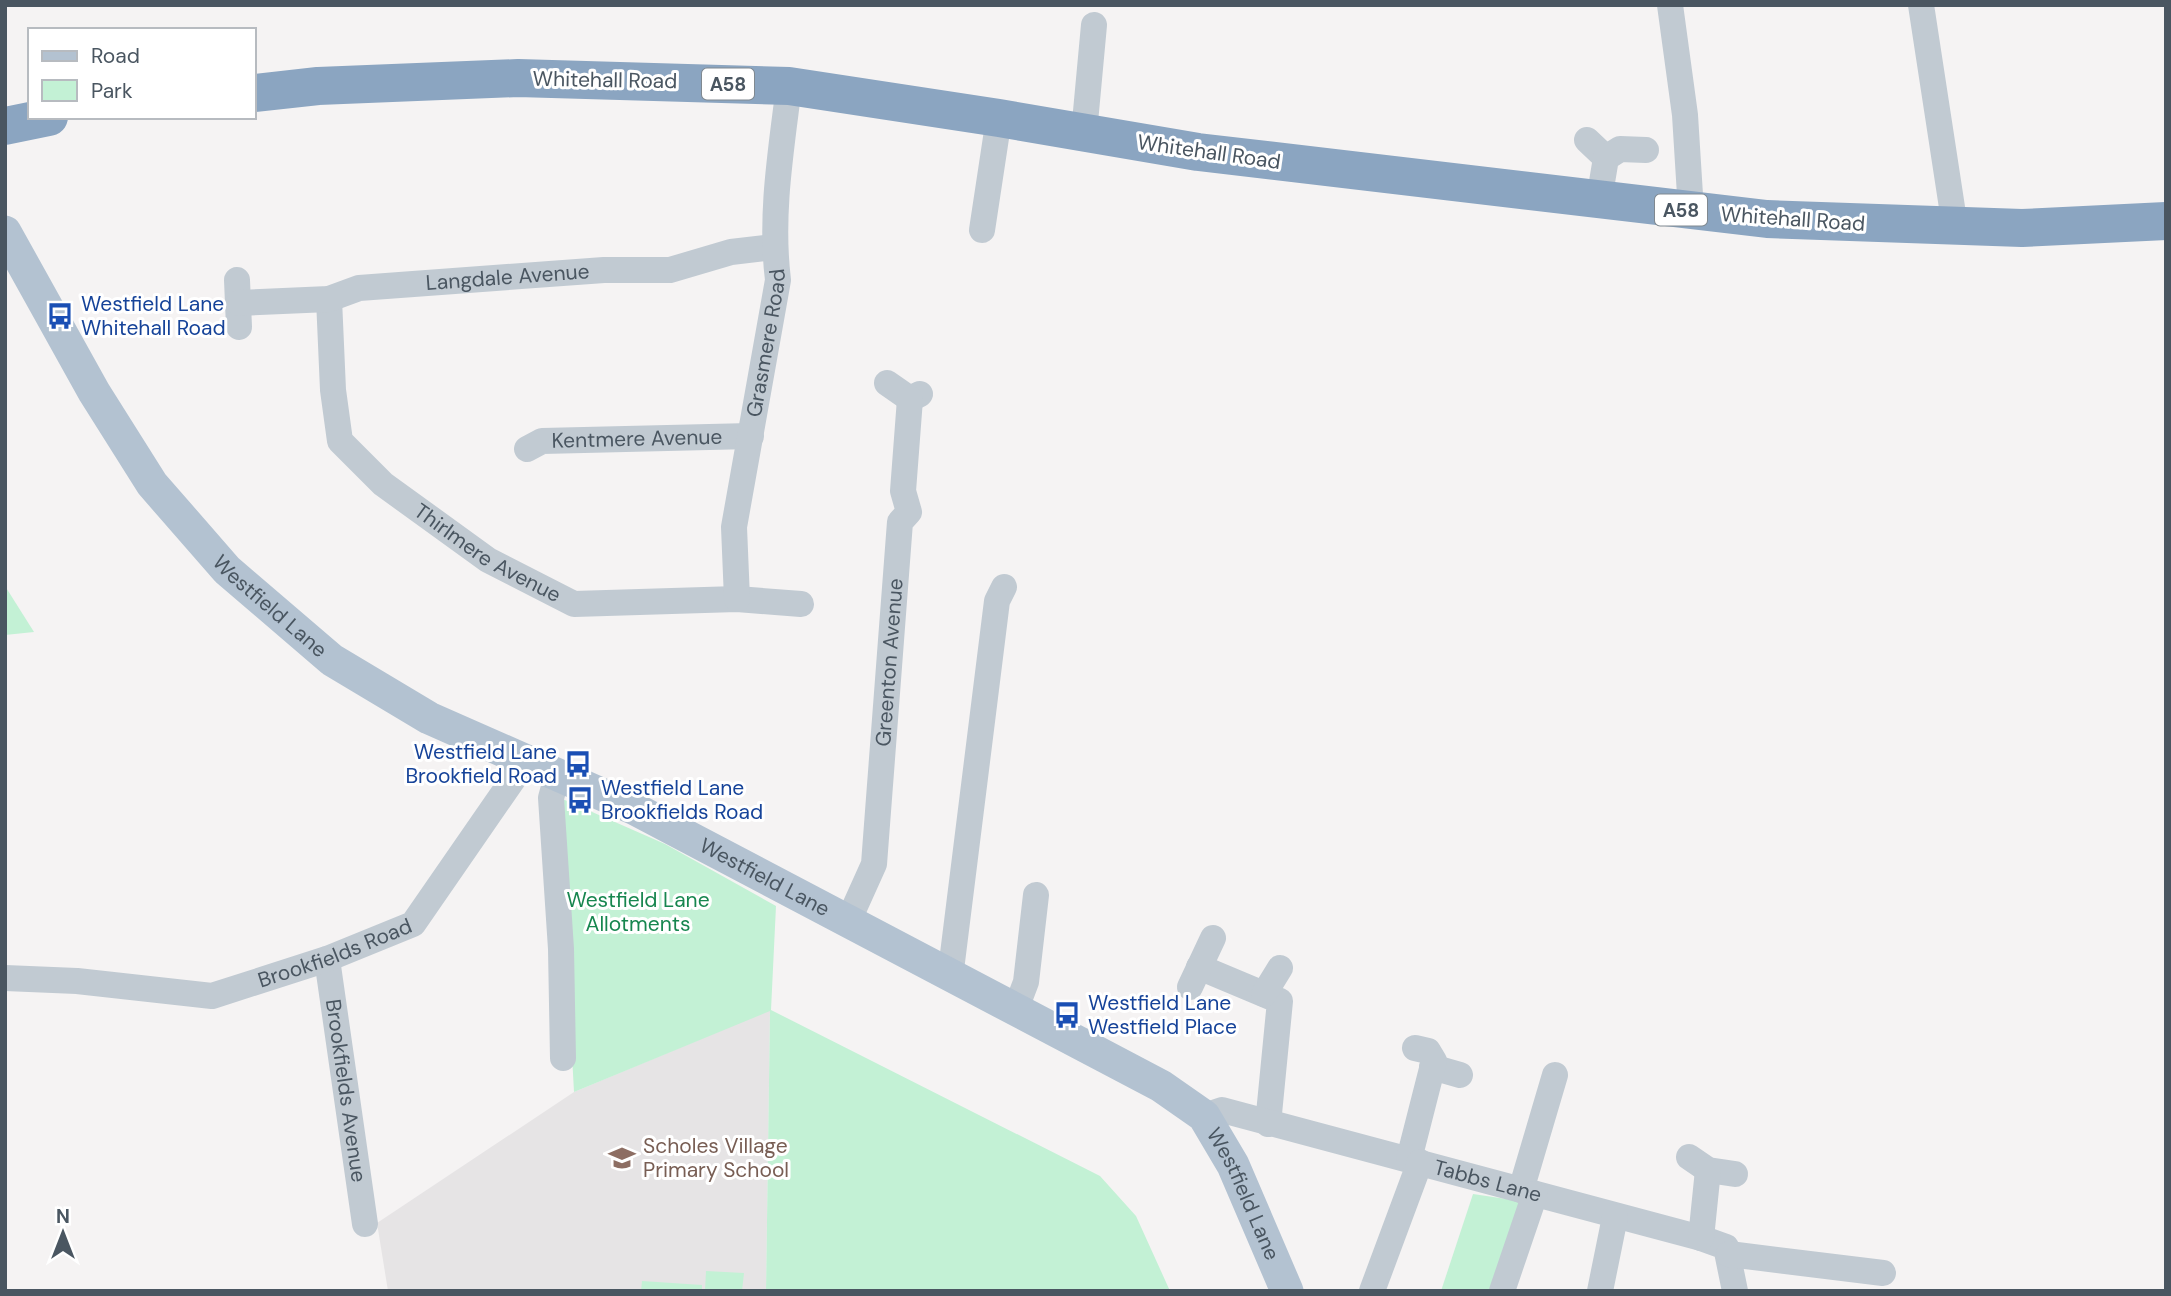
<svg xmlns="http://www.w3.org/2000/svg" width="2171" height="1296" font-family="'DM Sans',sans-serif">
	<rect width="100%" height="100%" fill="#f5f3f3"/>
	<path fill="#e6e4e5" d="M 770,1010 L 766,1291 L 388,1291 L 377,1223 L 574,1092 Z"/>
	<g fill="#c3f1d5">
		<path d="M 5,586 L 34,632 L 5,635 Z"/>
		<path d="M 558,797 L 665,844 L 776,906 L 771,1010 L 1100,1176 L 1136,1216 L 1170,1291 L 766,1291 L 770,1011 L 574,1092 Z"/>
		<path d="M 1473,1194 L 1520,1201 L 1492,1291 L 1441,1291 Z"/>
		<path d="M 706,1271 L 744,1273 L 742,1291 L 705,1291 Z"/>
		<path d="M 642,1281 L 702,1285 L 702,1291 L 641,1291 Z"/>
	</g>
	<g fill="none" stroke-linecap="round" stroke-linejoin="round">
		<g stroke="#c1cad2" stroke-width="26">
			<path d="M 1670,5 L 1685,115 L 1691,211"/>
			<path d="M 1921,5 L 1955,227"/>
			<path d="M 1084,133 L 1094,25"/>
			<path d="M 1587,140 L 1606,158"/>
			<path d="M 1599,200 L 1606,158 L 1620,149 L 1646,150"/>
			<path d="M 982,230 L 999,118"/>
			<path d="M 237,280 L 239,327"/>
			<path id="s1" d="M 329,299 L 333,390 L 340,441 L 383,484 L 488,560 L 574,604 L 737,599 L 801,604"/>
			<path id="s2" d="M 239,303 L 329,299 L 359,288 L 604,270 L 670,270 L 731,252 L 774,247"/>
			<path d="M 887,383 L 910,399 L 920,394"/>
			<path id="s3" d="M 527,449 L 542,441 L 751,436"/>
			<path id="s4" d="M 737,599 L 734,527 L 778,280 C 770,215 781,151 789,86"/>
			<path d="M 557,776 L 551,798 L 561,949 L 563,1058"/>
			<path id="s5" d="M 847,924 L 874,864 L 900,522 L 909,512 L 903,491 L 910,399"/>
			<path id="s6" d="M 327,959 L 365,1224"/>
			<path d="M 1199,967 L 1280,1001 L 1268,1124"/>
			<path id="s7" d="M 5,978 L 77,981 L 212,996 L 327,959 L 413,924 L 525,762"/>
			<path d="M 950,978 L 997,601 L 1004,587"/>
			<path d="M 1190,987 L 1213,938"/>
			<path d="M 1264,994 L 1280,968"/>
			<path d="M 1015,1011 L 1026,982 L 1036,895"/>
			<path d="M 1432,1067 L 1460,1075"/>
			<path id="s8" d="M 1204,1116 L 1222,1110 L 1701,1238 L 1726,1247 L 1735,1291"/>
			<path d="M 1689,1157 L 1708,1170 L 1735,1174"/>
			<path d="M 1409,1159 L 1434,1061 L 1428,1051 L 1415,1048"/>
			<path d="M 1521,1190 L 1555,1075"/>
			<path d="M 1701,1238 L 1708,1170"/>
			<path d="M 1729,1254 L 1883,1273"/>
			<path d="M 1372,1291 L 1420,1162"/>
			<path d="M 1502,1291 L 1535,1194"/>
			<path d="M 1600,1291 L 1615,1217"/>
		</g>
		<path stroke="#b3c2d1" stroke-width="33" id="s9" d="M 5,232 L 94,392 L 152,484 L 227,570 L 332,660 L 429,718 L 635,809 L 1161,1086 L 1204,1116 L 1233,1165 L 1287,1291"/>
		<g stroke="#8ba5c1" stroke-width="38">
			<path d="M 254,93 L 318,86 L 518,78 L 789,86 L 999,118 L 1198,152 L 1767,219 L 2022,228 L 2166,221"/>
			<path d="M 5,126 L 49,117"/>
		</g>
	</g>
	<defs>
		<symbol id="bus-bare" viewBox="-9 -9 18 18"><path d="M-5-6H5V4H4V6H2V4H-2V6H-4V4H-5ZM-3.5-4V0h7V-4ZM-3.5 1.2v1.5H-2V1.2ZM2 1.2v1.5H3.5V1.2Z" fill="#1a4fb4" stroke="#fff" stroke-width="2.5" paint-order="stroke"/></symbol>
		<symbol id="school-bare" viewBox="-9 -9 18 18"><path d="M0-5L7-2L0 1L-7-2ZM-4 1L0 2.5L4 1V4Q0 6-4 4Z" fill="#8d6e63" stroke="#fff" stroke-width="2.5" paint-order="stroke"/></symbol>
	</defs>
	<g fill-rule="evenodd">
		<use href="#bus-bare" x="41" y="297" width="38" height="38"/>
		<use href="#bus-bare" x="559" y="745" width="38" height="38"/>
		<use href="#bus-bare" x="561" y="781" width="38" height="38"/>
		<use href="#bus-bare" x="1048" y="996" width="38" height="38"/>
		<use href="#school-bare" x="603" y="1139" width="38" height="38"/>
	</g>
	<g text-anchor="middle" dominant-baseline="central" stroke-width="6" stroke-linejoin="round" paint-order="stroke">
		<g fill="#fff" stroke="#808990" stroke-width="2">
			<rect x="702" y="68.5" width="52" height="31" rx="5"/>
			<rect x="1655" y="194.5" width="52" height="31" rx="5"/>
		</g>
		<g font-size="19" font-weight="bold" fill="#4a5661">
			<text x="728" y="84">A58</text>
			<text x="1681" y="210">A58</text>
		</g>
		<g font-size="21" fill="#4a5661" stroke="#fff">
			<text transform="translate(605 80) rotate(1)">Whitehall Road</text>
			<text transform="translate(1209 152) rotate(8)">Whitehall Road</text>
			<text transform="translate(1793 219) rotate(4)">Whitehall Road</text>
			<text stroke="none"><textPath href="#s2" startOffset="271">Langdale Avenue</textPath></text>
			<text stroke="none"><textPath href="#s4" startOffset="259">Grasmere Road</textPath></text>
			<text stroke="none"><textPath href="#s3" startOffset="112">Kentmere Avenue</textPath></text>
			<text stroke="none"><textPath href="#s1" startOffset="329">Thirlmere Avenue</textPath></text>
			<text stroke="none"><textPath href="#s9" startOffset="462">Westfield Lane</textPath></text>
			<text stroke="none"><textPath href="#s5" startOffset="268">Greenton Avenue</textPath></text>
			<text stroke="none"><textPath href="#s9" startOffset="1029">Westfield Lane</textPath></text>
			<text stroke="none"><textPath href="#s7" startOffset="338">Brookfields Road</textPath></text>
			<text stroke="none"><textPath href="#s6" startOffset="133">Brookfields Avenue</textPath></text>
			<text stroke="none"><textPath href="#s8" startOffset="294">Tabbs Lane</textPath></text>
			<text stroke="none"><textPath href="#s9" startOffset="1617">Westfield Lane</textPath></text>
		</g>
		<g font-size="21" fill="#164399" stroke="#fff" text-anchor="start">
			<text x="81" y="304">Westfield Lane<tspan x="81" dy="24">Whitehall Road</tspan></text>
			<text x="557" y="752" text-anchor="end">Westfield Lane<tspan x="557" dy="24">Brookfield Road</tspan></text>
			<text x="601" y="788">Westfield Lane<tspan x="601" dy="24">Brookfields Road</tspan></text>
			<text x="1088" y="1003">Westfield Lane<tspan x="1088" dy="24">Westfield Place</tspan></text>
		</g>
		<g font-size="21" fill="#17864f" stroke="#fff">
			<text x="638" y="900">Westfield Lane<tspan x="638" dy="24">Allotments</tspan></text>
		</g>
		<g font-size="21" fill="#785e54" stroke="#fff" text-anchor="start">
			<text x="643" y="1146">Scholes Village<tspan x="643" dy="24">Primary School</tspan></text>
		</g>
	</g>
	<rect width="2171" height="1296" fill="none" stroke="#4a5661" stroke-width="14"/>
	<rect x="28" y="28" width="228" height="91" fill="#ffffff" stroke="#b7bbc0" stroke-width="2"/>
	<rect x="42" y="51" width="35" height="10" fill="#b3c2d1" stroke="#b7bbc0" stroke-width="2"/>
	<text x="91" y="63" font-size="21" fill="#4a5661">Road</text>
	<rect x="42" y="80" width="35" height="21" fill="#c3f1d5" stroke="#b7bbc0" stroke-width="2"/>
	<text x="91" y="98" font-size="21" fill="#4a5661">Park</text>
	<g transform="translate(63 1233)" stroke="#ffffff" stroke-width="5" paint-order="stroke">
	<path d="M0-5L12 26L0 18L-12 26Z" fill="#4a5661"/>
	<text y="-10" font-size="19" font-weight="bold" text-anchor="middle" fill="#4a5661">N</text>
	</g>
</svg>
